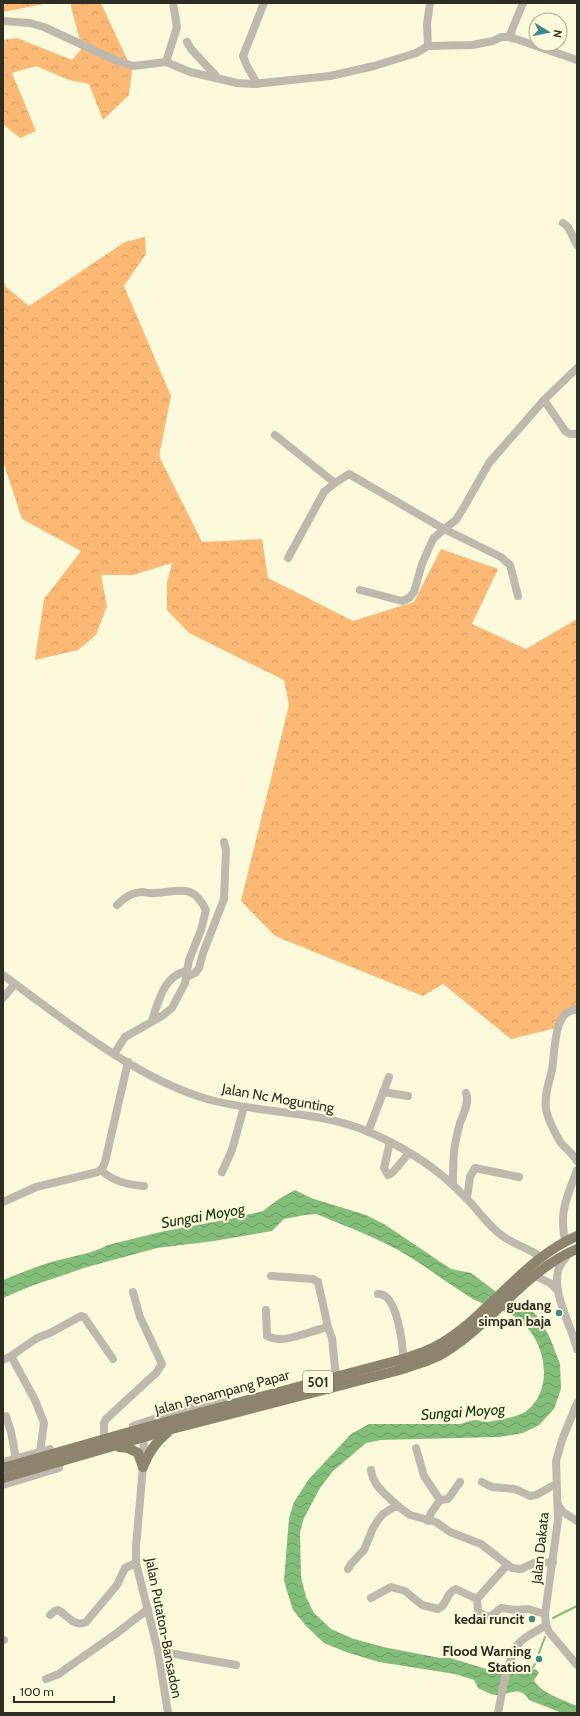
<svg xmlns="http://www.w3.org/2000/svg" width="580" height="1716" font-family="Cabin,sans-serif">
	<defs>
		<pattern id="forest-crowns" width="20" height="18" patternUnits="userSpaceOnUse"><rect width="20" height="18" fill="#fbb975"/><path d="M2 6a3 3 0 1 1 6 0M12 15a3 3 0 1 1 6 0" fill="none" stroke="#d79f65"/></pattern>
		<pattern id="water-waves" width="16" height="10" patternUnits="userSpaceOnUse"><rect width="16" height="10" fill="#82be79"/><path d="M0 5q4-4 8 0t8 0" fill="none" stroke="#6b9b63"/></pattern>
	</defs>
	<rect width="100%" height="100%" fill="#fcf9db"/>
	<g fill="url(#forest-crowns)">
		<path d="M 3,3 L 49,3 L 3,12 Z"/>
		<path d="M 70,3 L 101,3 L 132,70 L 129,95 L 103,120 L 89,84 L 69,80 L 36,66 L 12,73 L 36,131 L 20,138 L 3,124 L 3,40 L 17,38 L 72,60 L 82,48 Z"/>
		<path d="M 145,237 L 146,254 L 124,286 L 171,396 L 159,456 L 202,542 L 262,539 L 268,578 L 353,621 L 414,602 L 441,549 L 498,569 L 472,624 L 526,649 L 577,619 L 577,1010 L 568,1014 L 560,1027 L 511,1039 L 443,984 L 423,996 L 275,936 L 241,901 L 289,705 L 284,680 L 189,633 L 167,610 L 167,583 L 172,563 L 133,575 L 101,575 L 107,606 L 96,635 L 78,650 L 35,660 L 44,599 L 81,551 L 22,519 L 3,461 L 3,279 L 6,287 L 29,306 L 125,242 Z"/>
	</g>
	<path fill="url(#water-waves)" d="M 295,1190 L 311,1198 L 366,1215 L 384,1224 L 451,1269 L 471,1273 L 495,1291 L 531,1310 L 540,1319 L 550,1338 L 560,1364 L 561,1389 L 554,1409 L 539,1425 L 523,1433 L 499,1437 L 381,1440 L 366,1443 L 333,1471 L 320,1488 L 304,1518 L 300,1532 L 301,1577 L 306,1597 L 314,1613 L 331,1629 L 351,1638 L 383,1647 L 440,1658 L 450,1658 L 503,1674 L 515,1674 L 529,1668 L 537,1670 L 539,1673 L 534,1680 C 539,1692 565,1701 577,1706 L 577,1713 L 562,1713 L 529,1700 C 519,1684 509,1696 496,1695 C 490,1695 483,1690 478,1688 L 474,1680 L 455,1674 L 379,1662 L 346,1652 L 324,1643 L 307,1627 L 293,1610 L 284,1581 L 289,1518 L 294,1502 L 309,1479 L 351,1434 L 369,1424 L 460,1424 C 465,1423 470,1420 475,1420 C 479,1420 483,1422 487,1422 C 496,1421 517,1417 525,1412 C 556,1390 546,1339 517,1318 C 507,1311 486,1306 473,1299 C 451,1286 431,1270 410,1257 C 381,1239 348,1227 316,1214 L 305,1215 L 284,1219 L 272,1231 L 214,1241 L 157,1248 L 87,1267 L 31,1286 L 3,1298 L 3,1280 C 20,1273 38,1266 55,1261 C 73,1256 92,1254 108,1245 L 165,1231 L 230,1219 L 263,1211 L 279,1199 Z"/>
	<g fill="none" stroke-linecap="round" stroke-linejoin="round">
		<g stroke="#82be79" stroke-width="2">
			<path d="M 553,1618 L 577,1606"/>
			<path d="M 539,1653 L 545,1637"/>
			<path d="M 531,1670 L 535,1664"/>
		</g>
		<g stroke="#beb9ac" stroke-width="8">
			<path d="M 3,21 L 30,23 L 44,27 L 115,60 L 133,66 L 166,62 L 190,72 L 237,83 L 253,84 L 330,76 L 374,66 L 416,53 L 428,46 L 472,45 L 493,41 L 501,37 L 509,37 L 519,40 L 577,60"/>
			<path d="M 509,37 L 523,3"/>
			<path d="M 187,42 L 191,49 L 218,78"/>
			<path d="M 428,46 L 427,24 L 430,3"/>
			<path d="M 166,62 L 177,27 L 173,3"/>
			<path d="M 257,84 L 247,66 L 243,56 L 264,3"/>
			<path d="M 563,223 L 568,227 L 577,245"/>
			<path d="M 544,400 L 566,432 L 570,434 L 577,434"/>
			<path d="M 275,435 L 335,483 L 349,474 L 444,529 L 501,557 L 510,565 L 518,596"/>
			<path d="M 288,558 L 324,492 L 335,483"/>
			<path d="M 360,590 L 402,601 L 409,598 L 414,592 L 422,564 L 433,539 L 444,529 L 456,520 L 464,507 L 489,463 L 544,400 L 577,368"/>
			<path d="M 3,975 C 63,1019 135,1078 207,1099 C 260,1114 318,1110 369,1132 C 404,1147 440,1170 466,1198 C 478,1210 487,1224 500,1234 C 512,1244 528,1248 541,1257"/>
			<path d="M 187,977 L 195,973 L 199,968 L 203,953 L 224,899 L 226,850 L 224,842"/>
			<path d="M 3,998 L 15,984"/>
			<path d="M 577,1010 C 553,1008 555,1054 552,1070 C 549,1083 544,1095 546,1109 C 548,1119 555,1134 561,1143 C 566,1149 573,1154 577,1161"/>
			<path d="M 152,1021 C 158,1002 164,975 187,971"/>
			<path d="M 114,1054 L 125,1037 L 162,1016 L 172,1008 L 185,983 L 189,960 L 201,930 L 206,910 C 192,882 179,892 155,893 C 150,894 146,892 142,892 C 133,892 123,899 117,905"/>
			<path d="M 383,1092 L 408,1096"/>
			<path d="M 368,1132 L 389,1077"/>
			<path d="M 390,1142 L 384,1168 L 388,1175 L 393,1172 L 409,1153"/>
			<path d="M 101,1170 C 112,1181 129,1185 144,1186"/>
			<path d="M 222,1172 L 232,1150 L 244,1107"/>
			<path d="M 453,1185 C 453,1160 453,1147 460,1123 C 463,1115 470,1102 466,1093"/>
			<path d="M 467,1198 L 470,1177 L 475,1168 L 519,1177"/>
			<path d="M 3,1202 L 36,1187 L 98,1172 L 103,1167 L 105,1162 L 128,1062"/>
			<path d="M 565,1241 C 559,1210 567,1198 577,1170"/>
			<path d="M 569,1253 C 566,1258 561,1263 559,1268 C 550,1290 572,1327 577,1349"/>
			<path d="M 271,1276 L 313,1279 L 318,1282 L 328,1327"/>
			<path d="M 535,1276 L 550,1283 L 558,1291"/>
			<path d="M 378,1294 C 397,1292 403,1345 403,1359"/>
			<path d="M 266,1310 L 267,1336 C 284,1345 309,1331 328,1327 L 332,1338 L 336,1377"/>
			<path d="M 3,1360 L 11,1356"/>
			<path d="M 577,1403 L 562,1440 L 556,1461 L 558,1520 L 545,1614 L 546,1625 L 549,1632 L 577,1665"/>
			<path d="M 6,1416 L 11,1432 L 16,1459"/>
			<path d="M 133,1426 C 162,1417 205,1399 234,1403"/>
			<path d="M 144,1433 L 143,1467 L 136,1546 L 136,1563 L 158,1651 L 168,1713"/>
			<path d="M 104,1434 L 104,1423 L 106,1419 L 156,1373 L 162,1364 L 140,1317 L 133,1292"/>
			<path d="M 416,1448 L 424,1476 L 440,1500 L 431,1513 L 428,1521"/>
			<path d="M 40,1452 L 44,1423 L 35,1400 L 11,1356 L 37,1338 L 50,1333 L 81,1316 L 84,1317 L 113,1359"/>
			<path d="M 3,1462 L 50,1449"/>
			<path d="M 371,1470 C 373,1487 388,1496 399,1507"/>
			<path d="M 482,1482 L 492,1487 L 515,1489 L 530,1496 L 536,1495 L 556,1484"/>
			<path d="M 3,1485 L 59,1468 L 61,1461"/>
			<path d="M 440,1500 L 448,1499 L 460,1482"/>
			<path d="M 558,1505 L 563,1512 L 577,1521"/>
			<path d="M 507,1565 L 477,1599 L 478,1612 L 486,1616 L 491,1616 L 501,1608 L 516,1610 L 528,1609 L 545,1614"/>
			<path d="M 348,1569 L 351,1564 L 364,1550 L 373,1528 L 378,1520 L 383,1514 L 394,1507 L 399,1507 L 410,1515 L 436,1522 L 450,1532 L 481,1544 L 512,1568 L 521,1569 L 534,1563 L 553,1562"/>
			<path d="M 371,1598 L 391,1587 L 405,1591 L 422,1605 L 438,1609 C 447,1606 446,1592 456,1589 L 477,1599"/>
			<path d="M 50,1615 L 55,1611 L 58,1610 C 67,1615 75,1628 86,1622 L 117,1585 L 125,1568 L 136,1563"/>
			<path d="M 3,1640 L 4,1640"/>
			<path d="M 158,1651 L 236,1665"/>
			<path d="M 46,1679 L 59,1674 L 67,1668 L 117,1633 L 148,1609"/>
			<path d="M 498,1713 C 502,1694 507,1656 520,1642 C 527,1635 538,1631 546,1625"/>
		</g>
		<g stroke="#8e846e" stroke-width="10">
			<path d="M 119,1447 L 128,1448 L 138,1453 L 143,1467"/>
			<path d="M 143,1467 C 149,1452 155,1443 167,1433"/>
			<path d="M 3,1468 L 147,1427 L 403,1359 C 416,1355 429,1351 440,1344 C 491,1314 523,1259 577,1236"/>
			<path d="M 3,1478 L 172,1429 L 396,1371 C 414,1365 432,1361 447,1351 C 493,1322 526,1270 577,1249"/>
		</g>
	</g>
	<g fill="#3f8789" stroke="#fcf9db" stroke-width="1.5">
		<circle cx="559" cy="1313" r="4"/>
		<circle cx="532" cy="1619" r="4"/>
		<circle cx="539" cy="1659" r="4"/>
	</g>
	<g text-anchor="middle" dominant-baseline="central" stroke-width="4" stroke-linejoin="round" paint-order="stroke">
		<rect fill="#fcf9db" stroke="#6c6b5a" stroke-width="1" x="303" y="1371" width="30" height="22" rx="3"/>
		<g font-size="13" font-weight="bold" fill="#2f2e22">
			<text x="318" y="1382">501</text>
		</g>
		<g font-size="14" fill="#2f2e22" stroke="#fcf9db">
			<text transform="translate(278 1098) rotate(10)">Jalan Nc Mogunting</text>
			<text transform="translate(222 1392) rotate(-15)">Jalan Penampang Papar</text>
			<text transform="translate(540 1548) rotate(-84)">Jalan Dakata</text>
			<text transform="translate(164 1628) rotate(79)">Jalan Putaton-Bansadon</text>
		</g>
		<g font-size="14" font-weight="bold" fill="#2f2e22" stroke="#fcf9db" text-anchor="end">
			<text x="551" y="1305">gudang<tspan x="551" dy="16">simpan baja</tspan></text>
			<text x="524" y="1619">kedai runcit</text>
			<text x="531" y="1651">Flood Warning<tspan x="531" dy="16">Station</tspan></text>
		</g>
		<g font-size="15" font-style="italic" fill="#10390a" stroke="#fcf9db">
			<text transform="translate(203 1216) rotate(-10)">Sungai Moyog</text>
			<text transform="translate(463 1412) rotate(-4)">Sungai Moyog</text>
		</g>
	</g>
	<rect width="580" height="1716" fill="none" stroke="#2f2e22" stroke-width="8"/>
	<g transform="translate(548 32) rotate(100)"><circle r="19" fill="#fcf9db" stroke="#aaa891"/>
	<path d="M0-3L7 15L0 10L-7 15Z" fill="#3f8789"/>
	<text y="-6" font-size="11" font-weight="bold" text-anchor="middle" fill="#2f2e22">N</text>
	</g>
	<path d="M14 1696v6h100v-6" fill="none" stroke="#2f2e22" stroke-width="2"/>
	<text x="20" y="1696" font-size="12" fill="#2f2e22" stroke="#fcf9db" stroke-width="3" paint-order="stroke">100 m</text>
</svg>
